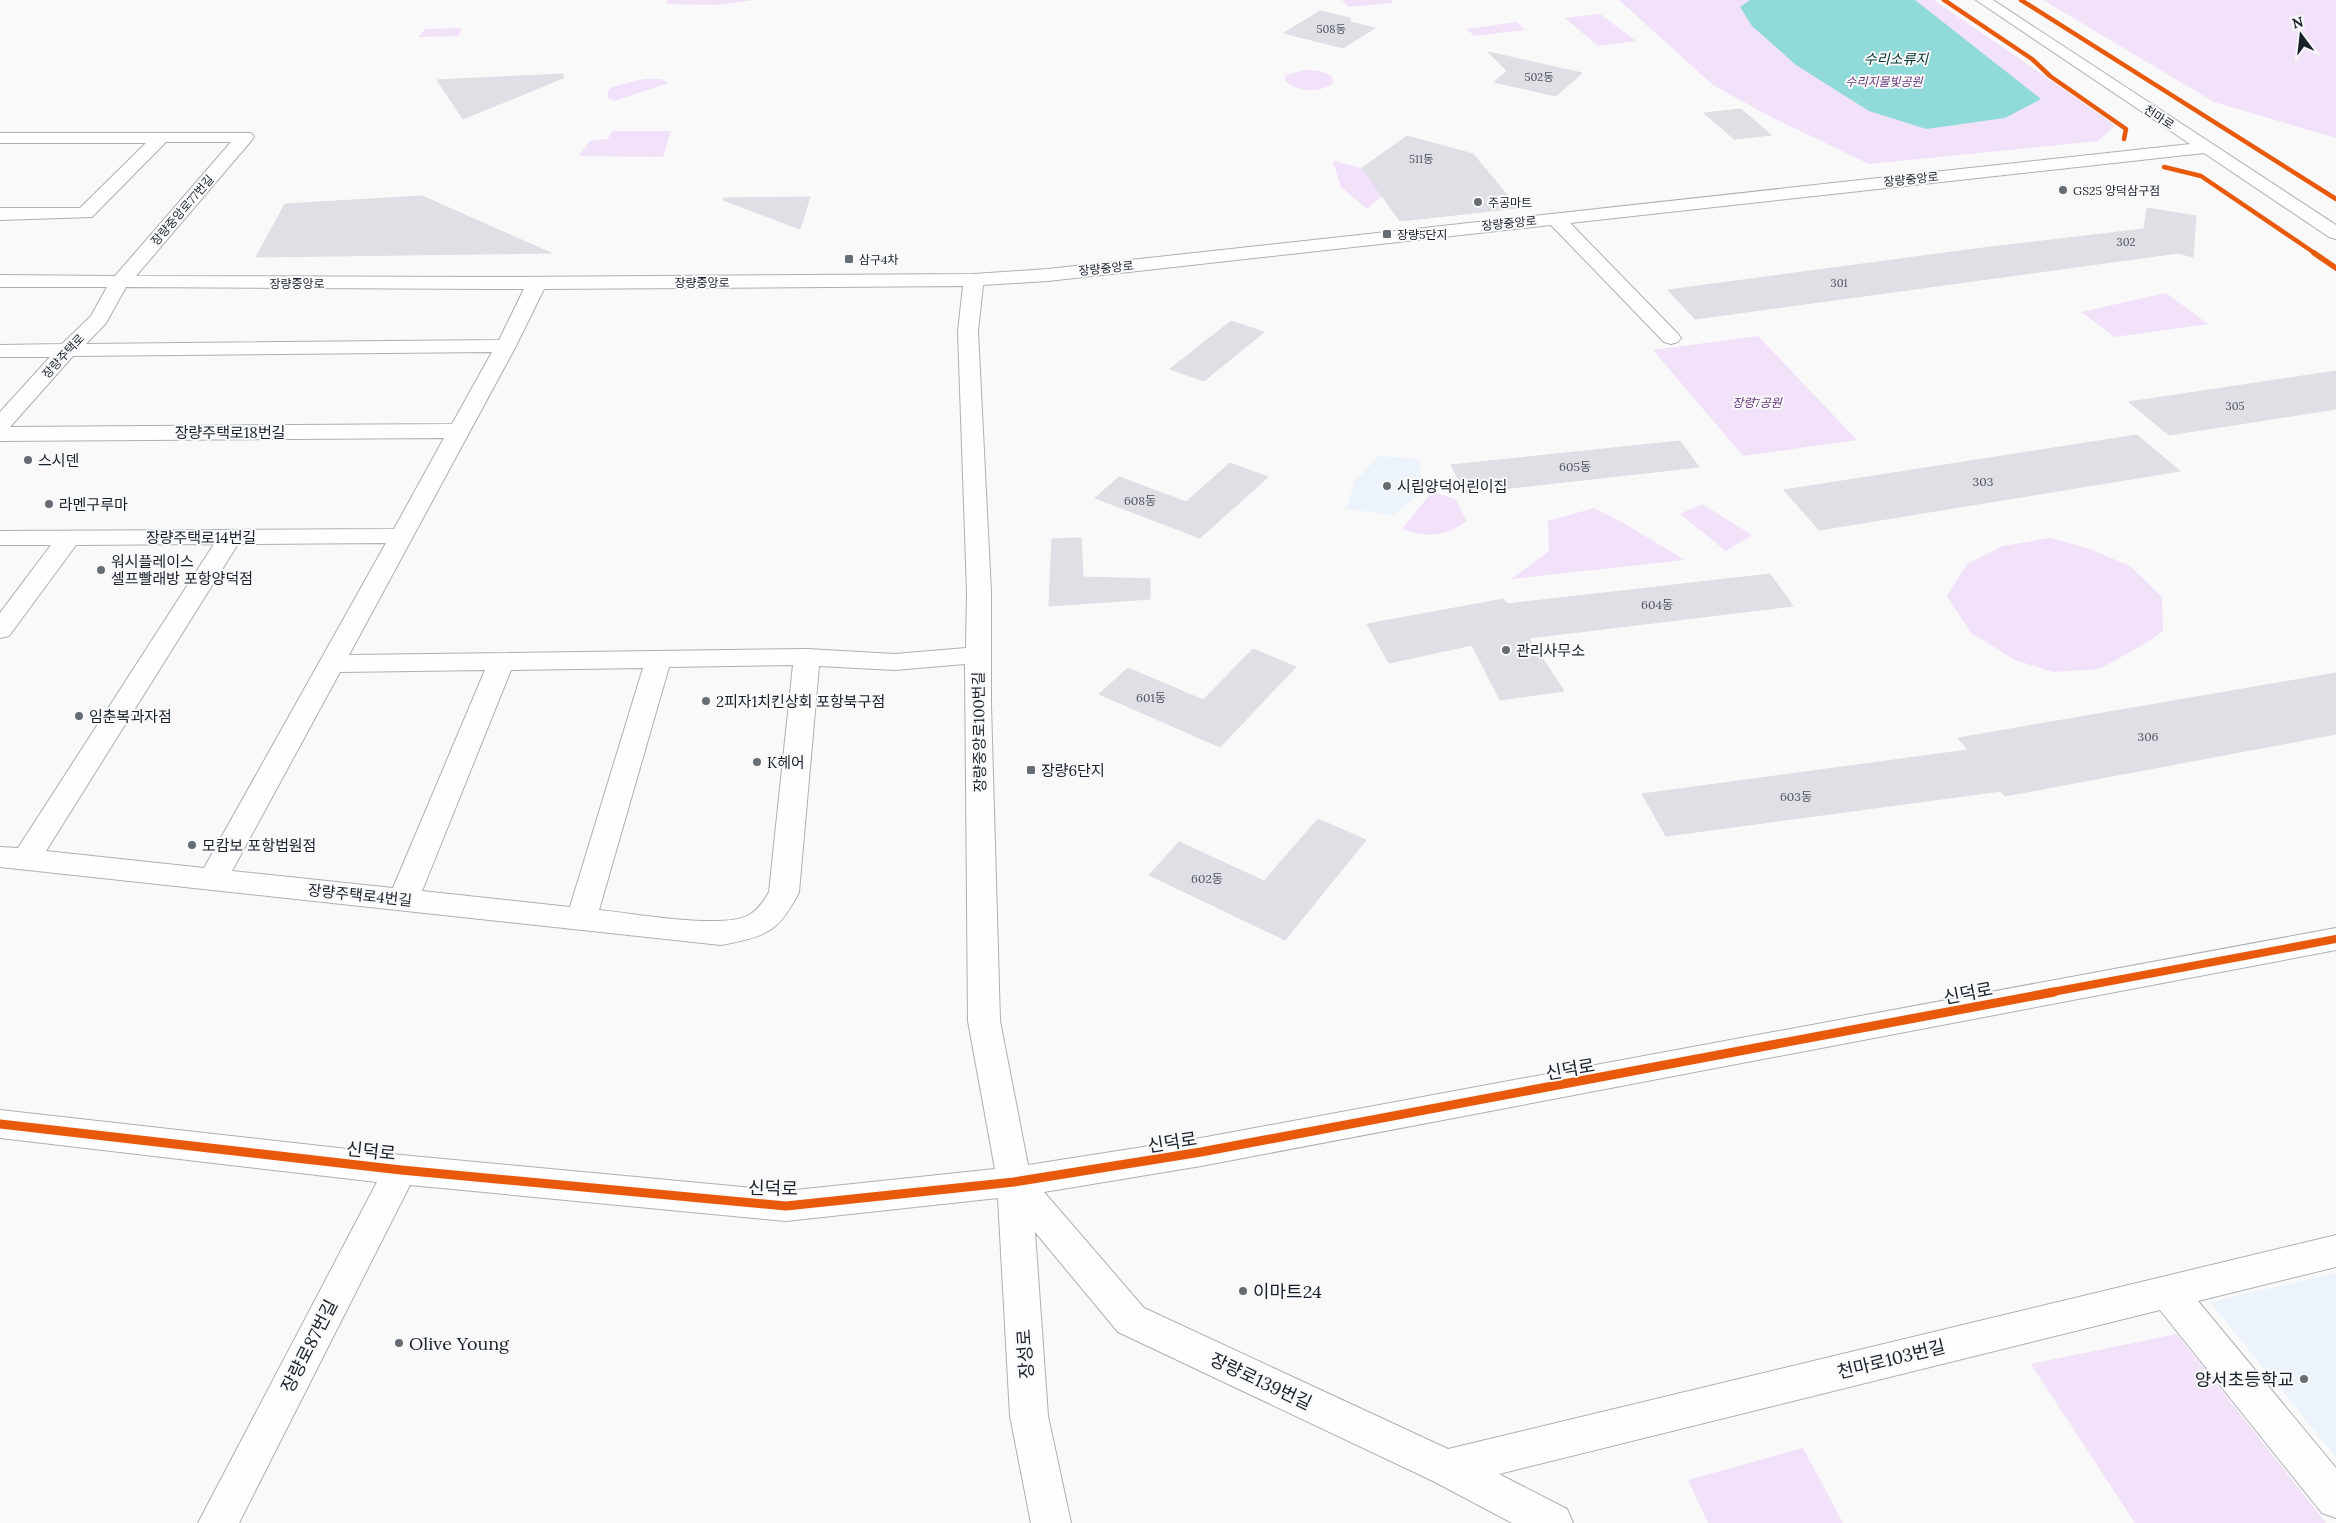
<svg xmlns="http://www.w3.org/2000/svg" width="2336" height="1523" font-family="Lora,'Noto Sans KR',serif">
	<rect width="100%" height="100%" fill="#f9f9f9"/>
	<g fill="#ecf3fb">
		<path d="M 1379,456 L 1419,459 L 1422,492 L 1393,515 L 1346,509 L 1355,481 Z"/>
		<path d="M 2336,1273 L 2336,1457 L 2210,1302 Z"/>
	</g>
	<g fill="#f1e1f9">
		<path d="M 668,0 L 753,0 L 718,5 L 666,4 Z"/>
		<path d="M 1342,0 L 1391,0 L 1393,3 L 1348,7 Z"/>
		<path d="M 1619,0 L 1934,0 L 2116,125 L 2098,141 L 1869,164 L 1771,117 L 1713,85 Z"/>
		<path d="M 2043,0 L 2336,0 L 2336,138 L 2214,102 Z"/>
		<path d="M 1600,14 L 1636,41 L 1598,46 L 1565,18 Z"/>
		<path d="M 1517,22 L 1525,30 L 1474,36 L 1467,29 Z"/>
		<path d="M 462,28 L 458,36 L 418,37 L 425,29 Z"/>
		<path d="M 1304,70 L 1320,71 L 1332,76 L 1333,83 C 1321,93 1297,92 1285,81 L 1286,75 Z"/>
		<path d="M 644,79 L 661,79 L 669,83 L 614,101 L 607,97 L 608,92 L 612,87 Z"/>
		<path d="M 612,131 L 671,131 L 663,157 L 579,156 L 590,141 L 608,139 Z"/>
		<path d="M 1333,161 L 1402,178 L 1367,209 L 1341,187 Z"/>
		<path d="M 2166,293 L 2208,324 L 2115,337 L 2081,312 Z"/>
		<path d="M 1758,336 L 1857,440 L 1743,456 L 1653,350 Z"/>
		<path d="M 1432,492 L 1455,499 L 1467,521 C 1443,537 1429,538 1402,529 Z"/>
		<path d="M 1702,504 L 1752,535 L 1726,551 L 1680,514 Z"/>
		<path d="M 1594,508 L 1620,521 L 1685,560 L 1511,579 L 1549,551 L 1548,521 Z"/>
		<path d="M 2050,538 L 2087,548 L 2130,566 L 2162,597 L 2163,631 L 2141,646 L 2099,669 L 2053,672 L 2015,660 L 1971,633 L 1947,596 L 1967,564 L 2003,546 Z"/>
		<path d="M 2177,1334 L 2326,1523 L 2135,1523 L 2031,1364 Z"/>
		<path d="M 1803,1448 L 1843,1523 L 1708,1523 L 1688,1480 Z"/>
	</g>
	<path fill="#91dada" d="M 1750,0 L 1915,0 L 2041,99 L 2005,118 L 1926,129 L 1869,111 L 1796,65 L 1752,26 L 1740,7 Z"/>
	<g fill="#dfdfe5" stroke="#dedee5">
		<path d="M 1320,11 L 1350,18 L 1350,22 L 1375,28 L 1343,48 L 1284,33 Z"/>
		<path d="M 1488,52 L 1582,73 L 1556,96 L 1494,82 L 1507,71 Z"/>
		<path d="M 563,74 L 563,78 L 463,119 L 437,80 Z"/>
		<path d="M 1741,109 L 1771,135 L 1734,139 L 1704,113 Z"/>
		<path d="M 1407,136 L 1473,154 L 1518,208 L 1400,221 L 1362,168 Z"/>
		<path d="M 422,196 L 551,253 L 256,257 L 285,204 Z"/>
		<path d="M 810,197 L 800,229 L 723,200 L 724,198 Z"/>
		<path d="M 2147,208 L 2196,216 L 2193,257 L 2178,253 L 1695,319 L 1668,290 L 1975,249 L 2144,229 Z"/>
		<path d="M 1231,321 L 1264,332 L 1204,381 L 1170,369 Z"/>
		<path d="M 2336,371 L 2336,409 L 2169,435 L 2129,402 Z"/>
		<path d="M 2137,435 L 2180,471 L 1819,530 L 1784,490 Z"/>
		<path d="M 1680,441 L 1699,467 L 1466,493 L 1451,465 Z"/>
		<path d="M 1230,463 L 1268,477 L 1200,538 L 1095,498 L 1119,477 L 1186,502 Z"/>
		<path d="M 1081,538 L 1083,577 L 1150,579 L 1150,599 L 1049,606 L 1052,539 Z"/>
		<path d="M 1770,574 L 1793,606 L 1529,638 L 1564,691 L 1500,700 L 1472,645 L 1389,663 L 1367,624 L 1504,599 L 1507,604 Z"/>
		<path d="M 1253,649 L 1296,667 L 1220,747 L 1099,694 L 1128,668 L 1203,700 Z"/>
		<path d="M 2336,673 L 2336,734 L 2005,796 L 2001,791 L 1666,836 L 1642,794 L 1968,750 L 1958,738 Z"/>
		<path d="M 1318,819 L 1366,840 L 1285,940 L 1149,875 L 1179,842 L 1264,881 Z"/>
	</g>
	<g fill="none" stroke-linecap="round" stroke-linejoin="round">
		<defs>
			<path id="minor" d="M 1976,0 L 1993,0 L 2336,225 L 2336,239 L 2329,237 L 2204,153 L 1570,223 L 1678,334 L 1681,338 L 1678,342 L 1671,344 L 1664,342 L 1551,225 L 1048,281 L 983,285 L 978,331 L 991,592 L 991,705 L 1000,1021 L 1028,1165 L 1201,1138 L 2336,928 L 2336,950 L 1201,1166 L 1044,1192 L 1144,1308 L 1448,1449 L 2336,1235 L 2336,1267 L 2198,1301 L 2336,1468 L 2336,1518 L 2322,1513 L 2160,1310 L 1499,1474 L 1567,1509 L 1573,1523 L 1512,1523 L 1433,1481 L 1118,1332 L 1035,1232 L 1048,1416 L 1071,1523 L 1031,1523 L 1010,1416 L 998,1198 L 786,1221 L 410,1185 L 239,1523 L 198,1523 L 377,1182 L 0,1138 L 0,1110 L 401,1155 L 786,1191 L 995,1169 L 968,1021 L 965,664 L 895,670 L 819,666 L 799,892 C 778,934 765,936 721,945 L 0,867 L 0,847 L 18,848 L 214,544 L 76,545 L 9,636 L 0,638 L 0,613 L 51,545 L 0,545 L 0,531 L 394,529 L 444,438 L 0,441 L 0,412 L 50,357 L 0,357 L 0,345 L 62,344 L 91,316 L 107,287 L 0,287 L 0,275 L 115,276 L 231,142 L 166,142 L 92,217 L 0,220 L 0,208 L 80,208 L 146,143 L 0,143 L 0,133 L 251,133 L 254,137 L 251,141 L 136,276 L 491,277 L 974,274 L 1048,269 L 2190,144 ZM 963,286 L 958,331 L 967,592 L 966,648 L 895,654 L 807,649 L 349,655 L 516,346 L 544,289 ZM 126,287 L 491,289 L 524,289 L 499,340 L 86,344 L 106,323 ZM 492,352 L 452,424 L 10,427 L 73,356 ZM 386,543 L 204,868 L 46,851 L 238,544 ZM 793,665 L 769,892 C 764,901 758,910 749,915 C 722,930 632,913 599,910 L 669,667 ZM 643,668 L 570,907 L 422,891 L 511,670 ZM 485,670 L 393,888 L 232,871 L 340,672 Z"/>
		</defs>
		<use href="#minor" stroke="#acb0b5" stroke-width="2"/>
		<use href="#minor" fill="#fefefe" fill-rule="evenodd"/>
		<defs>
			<g id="cycleway-far3">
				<path d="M 1944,0 L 2032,59 L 2050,76 L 2126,129 L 2124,139"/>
				<path d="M 2021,0 L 2336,199"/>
				<path d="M 2164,167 L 2201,176 L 2316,254"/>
			</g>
			<path id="cycleway-far2" d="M 2314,253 L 2336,268"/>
			<path id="cycleway-far1" d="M 2047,993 L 2336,939"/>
			<path id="cycleway" d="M 0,1124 L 401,1170 L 786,1206 L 1014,1182 L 1201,1152 L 2054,992"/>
		</defs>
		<use href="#cycleway-far3" stroke="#f9f9f9" stroke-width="6"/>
		<use href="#cycleway-far2" stroke="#f9f9f9" stroke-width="8"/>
		<use href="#cycleway-far1" stroke="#f9f9f9" stroke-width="11"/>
		<use href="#cycleway" stroke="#f9f9f9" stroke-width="12"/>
		<use href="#cycleway-far3" stroke="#e8590c" stroke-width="4.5"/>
		<use href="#cycleway-far2" stroke="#e8590c" stroke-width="5.5"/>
		<use href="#cycleway-far1" stroke="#e8590c" stroke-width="8"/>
		<use href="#cycleway" stroke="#e8590c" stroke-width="9"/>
	</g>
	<g fill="#666c73" stroke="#f9f9f9" stroke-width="2">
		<circle cx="2063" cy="190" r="5"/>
		<circle cx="1478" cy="202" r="5"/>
		<rect x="1382" y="229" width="10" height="10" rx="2.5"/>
		<rect x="844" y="254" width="10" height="10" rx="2.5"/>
		<circle cx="28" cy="460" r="5"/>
		<circle cx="1387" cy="486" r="5"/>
		<circle cx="49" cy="504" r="5"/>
		<circle cx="101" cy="570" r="5"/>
		<circle cx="1506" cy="650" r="5"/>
		<circle cx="706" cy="701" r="5"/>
		<circle cx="79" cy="716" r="5"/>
		<circle cx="757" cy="762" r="5"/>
		<rect x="1026" y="765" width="10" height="10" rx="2.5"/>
		<circle cx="192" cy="845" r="5"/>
		<circle cx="1243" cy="1291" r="5"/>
		<circle cx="399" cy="1343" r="5"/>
		<circle cx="2304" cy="1379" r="5"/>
	</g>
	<g text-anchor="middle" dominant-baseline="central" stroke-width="4" stroke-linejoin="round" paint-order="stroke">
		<g font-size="11" fill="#4d545e">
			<text x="1331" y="29">508동</text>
			<text x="1539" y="77">502동</text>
			<text x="1421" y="159">511동</text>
			<text x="2126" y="242">302</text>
			<text x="1839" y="283">301</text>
			<text x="2235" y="406">305</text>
		</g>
		<g font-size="12" font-style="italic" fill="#68357e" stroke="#f9f9f9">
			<text x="1884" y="81">수리지물빛공원</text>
			<text x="1757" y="402">장령7공원</text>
		</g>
		<g font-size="12" fill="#17202b" stroke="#f9f9f9">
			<text transform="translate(2159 117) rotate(33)">천마로</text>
			<text transform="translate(1911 179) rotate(-6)">장량중앙로</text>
			<text transform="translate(182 210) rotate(-49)">장량중앙로77번길</text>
			<text transform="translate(1509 223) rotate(-6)">장량중앙로</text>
			<text transform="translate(1106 268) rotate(-6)">장량중앙로</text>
			<text x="702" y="282">장량중앙로</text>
			<text x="297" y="283">장량중앙로</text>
			<text transform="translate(63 356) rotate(-47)">장량주택로</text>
		</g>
		<g font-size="12" fill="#17202b" stroke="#f9f9f9" text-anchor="start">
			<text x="2073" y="190">GS25 양덕삼구점</text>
			<text x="1488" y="202">주공마트</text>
			<text x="1397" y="234">장량5단지</text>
			<text x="859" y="259">삼구4차</text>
		</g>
		<g font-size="12" fill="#4d545e">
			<text x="1575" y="466">605동</text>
			<text x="1983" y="481">303</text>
			<text x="1140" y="500">608동</text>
			<text x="1657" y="604">604동</text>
			<text x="1151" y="697">601동</text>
			<text x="2148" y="736">306</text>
			<text x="1796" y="796">603동</text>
			<text x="1207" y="878">602동</text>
		</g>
		<g font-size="14" font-style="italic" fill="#003434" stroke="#f9f9f9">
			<text x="1896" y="59">수리소류지</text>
		</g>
		<g font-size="15" fill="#17202b" stroke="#f9f9f9">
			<text x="230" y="432">장량주택로18번길</text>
			<text x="201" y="537">장량주택로14번길</text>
			<text transform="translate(979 732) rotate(-91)">장량중앙로100번길</text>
			<text transform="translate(360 895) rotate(6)">장량주택로4번길</text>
		</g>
		<g font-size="15" fill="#17202b" stroke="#f9f9f9" text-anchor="start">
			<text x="38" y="460">스시덴</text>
			<text x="1397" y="486">시립양덕어린이집</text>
			<text x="59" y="504">라멘구루마</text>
			<text x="111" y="561">워시플레이스<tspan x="111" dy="17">셀프빨래방 포항양덕점</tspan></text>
			<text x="1516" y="650">관리사무소</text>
			<text x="716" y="701">2피자1치킨상회 포항북구점</text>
			<text x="89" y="716">임춘복과자점</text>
			<text x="767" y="762">K헤어</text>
			<text x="1041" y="770">장량6단지</text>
			<text x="202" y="845">모캄보 포항법원점</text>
		</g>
		<g font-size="18" fill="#17202b" stroke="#f9f9f9">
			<text transform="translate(1968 993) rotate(-11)">신덕로</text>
			<text transform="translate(1570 1069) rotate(-10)">신덕로</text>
			<text transform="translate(1172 1142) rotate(-9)">신덕로</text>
			<text transform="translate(371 1151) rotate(6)">신덕로</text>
			<text transform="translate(773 1188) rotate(1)">신덕로</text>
			<text transform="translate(309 1346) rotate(-63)">장량로87번길</text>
			<text transform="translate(1025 1354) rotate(-94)">장성로</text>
			<text transform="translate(1891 1359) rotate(-14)">천마로103번길</text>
			<text transform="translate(1261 1381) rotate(25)">장량로139번길</text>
		</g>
		<g font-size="18" fill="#17202b" stroke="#f9f9f9" text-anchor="start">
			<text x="1253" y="1291">이마트24</text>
			<text x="409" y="1343">Olive Young</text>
			<text x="2294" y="1379" text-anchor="end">양서초등학교</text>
		</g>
	</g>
	<g transform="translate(2301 35) rotate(345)" stroke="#f9f9f9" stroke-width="4" paint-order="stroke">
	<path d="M0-4L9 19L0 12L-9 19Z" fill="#17202b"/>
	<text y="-8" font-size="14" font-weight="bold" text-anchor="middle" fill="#17202b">N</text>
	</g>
</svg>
